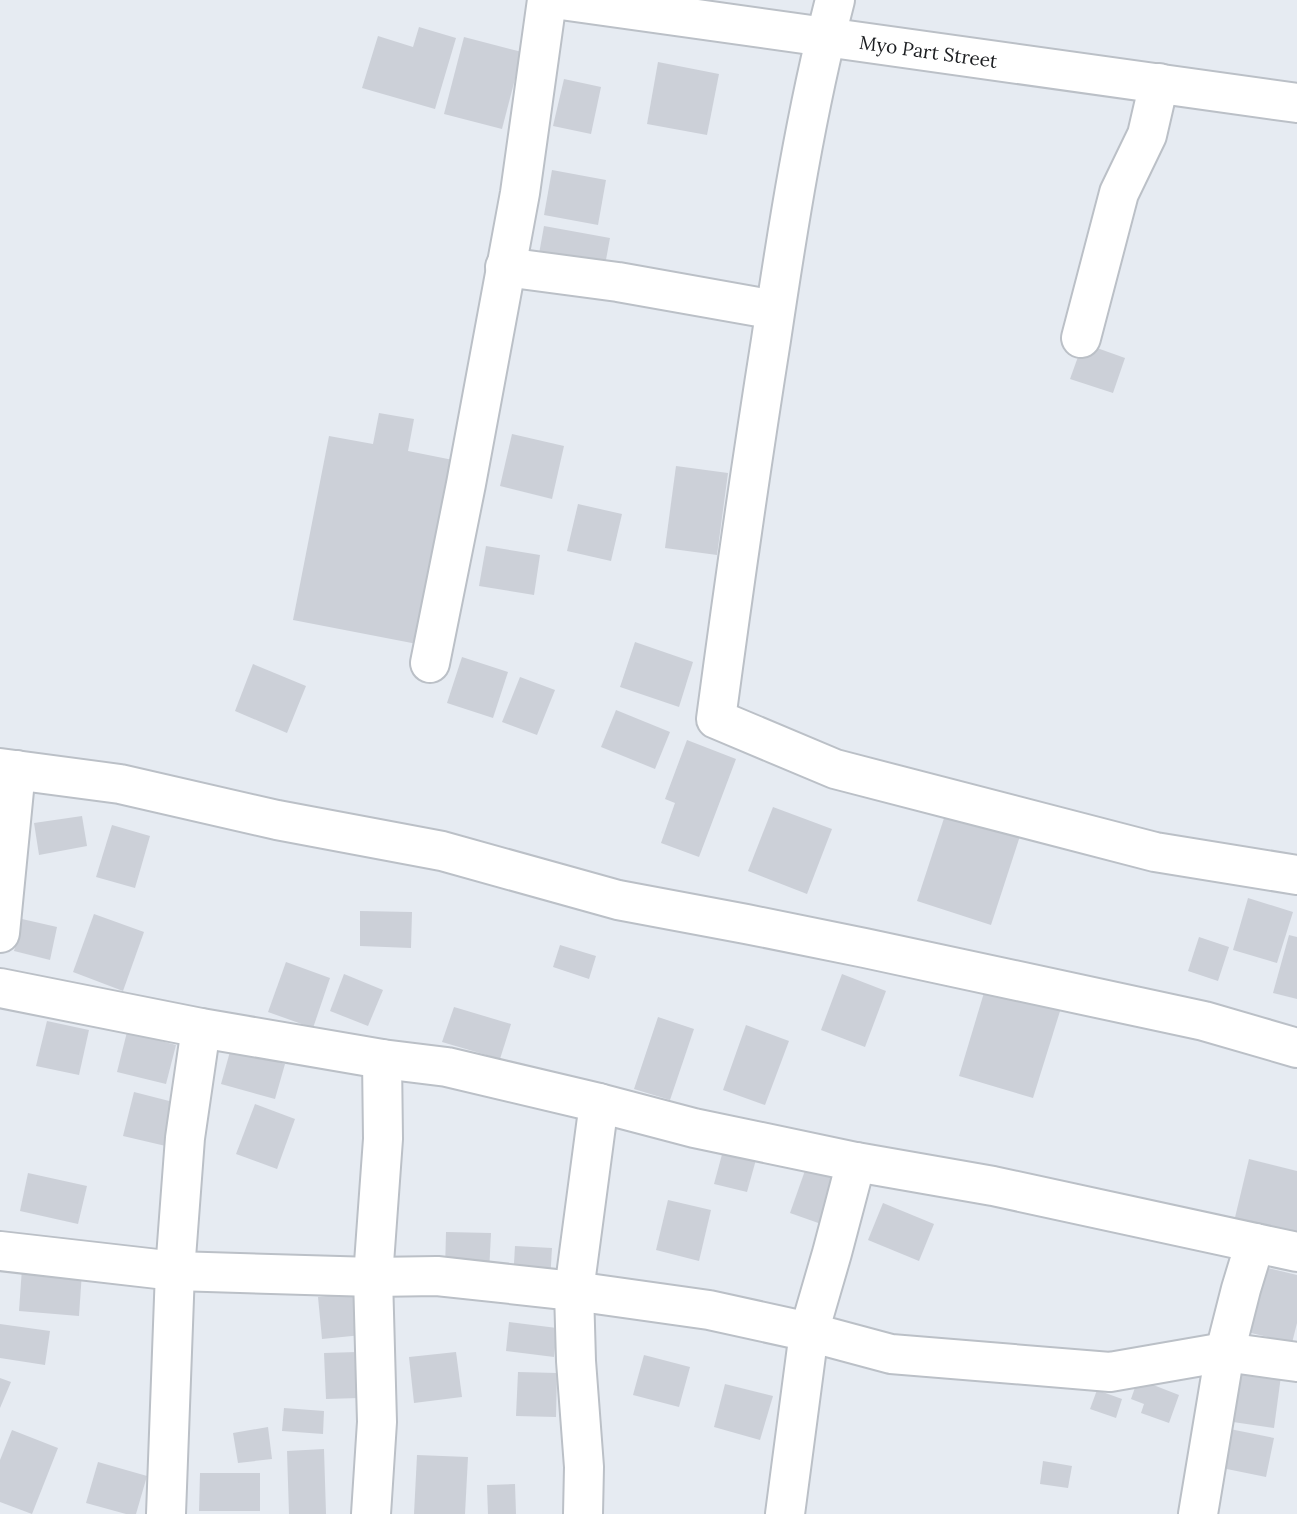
<svg xmlns="http://www.w3.org/2000/svg" width="1297" height="1514" font-family="Lora,serif">
	<rect width="100%" height="100%" fill="#e6ebf2"/>
	<g fill="#ccd0d8">
		<path d="M 419,27 L 456,38 L 435,109 L 362,88 L 378,36 L 413,47 Z"/>
		<path d="M 464,37 L 522,52 L 502,129 L 444,114 Z"/>
		<path d="M 658,62 L 719,74 L 707,135 L 647,124 Z"/>
		<path d="M 564,79 L 601,87 L 591,134 L 553,126 Z"/>
		<path d="M 552,170 L 606,180 L 598,225 L 544,215 Z"/>
		<path d="M 544,226 L 610,238 L 603,276 L 537,265 Z"/>
		<path d="M 1083,343 L 1125,358 L 1113,393 L 1070,379 Z"/>
		<path d="M 379,413 L 414,419 L 408,451 L 453,460 L 417,644 L 293,620 L 329,436 L 373,444 Z"/>
		<path d="M 512,434 L 564,446 L 552,499 L 500,486 Z"/>
		<path d="M 676,466 L 728,473 L 717,555 L 665,548 Z"/>
		<path d="M 578,504 L 622,514 L 611,561 L 567,551 Z"/>
		<path d="M 486,546 L 540,555 L 534,595 L 479,586 Z"/>
		<path d="M 635,642 L 693,662 L 679,707 L 620,687 Z"/>
		<path d="M 462,657 L 508,672 L 493,718 L 447,703 Z"/>
		<path d="M 253,664 L 306,686 L 287,733 L 235,711 Z"/>
		<path d="M 520,677 L 555,690 L 537,735 L 502,722 Z"/>
		<path d="M 616,710 L 670,732 L 655,769 L 601,747 Z"/>
		<path d="M 687,740 L 736,759 L 699,857 L 661,843 L 675,803 L 665,799 Z"/>
		<path d="M 773,807 L 832,829 L 807,894 L 748,871 Z"/>
		<path d="M 947,809 L 1021,833 L 991,925 L 917,901 Z"/>
		<path d="M 82,816 L 87,846 L 39,855 L 34,823 Z"/>
		<path d="M 112,825 L 150,836 L 135,888 L 96,877 Z"/>
		<path d="M 1248,898 L 1293,912 L 1277,963 L 1233,950 Z"/>
		<path d="M 360,911 L 412,912 L 411,948 L 360,946 Z"/>
		<path d="M 94,914 L 144,932 L 123,991 L 73,972 Z"/>
		<path d="M 22,919 L 57,927 L 50,960 L 14,951 Z"/>
		<path d="M 1289,935 L 1297,937 L 1297,999 L 1273,993 Z"/>
		<path d="M 1199,937 L 1229,947 L 1218,981 L 1188,971 Z"/>
		<path d="M 560,945 L 596,956 L 589,979 L 553,967 Z"/>
		<path d="M 286,962 L 330,978 L 313,1028 L 268,1012 Z"/>
		<path d="M 344,974 L 383,990 L 368,1026 L 330,1011 Z"/>
		<path d="M 842,974 L 886,991 L 865,1047 L 821,1030 Z"/>
		<path d="M 986,986 L 1061,1008 L 1033,1098 L 959,1076 Z"/>
		<path d="M 454,1007 L 511,1024 L 500,1059 L 442,1042 Z"/>
		<path d="M 658,1017 L 694,1029 L 670,1100 L 634,1089 Z"/>
		<path d="M 47,1021 L 89,1030 L 79,1075 L 36,1066 Z"/>
		<path d="M 746,1025 L 789,1041 L 765,1105 L 723,1090 Z"/>
		<path d="M 127,1032 L 176,1045 L 166,1084 L 117,1072 Z"/>
		<path d="M 231,1048 L 285,1064 L 275,1099 L 221,1084 Z"/>
		<path d="M 134,1092 L 181,1104 L 170,1147 L 123,1136 Z"/>
		<path d="M 255,1104 L 295,1119 L 277,1169 L 236,1154 Z"/>
		<path d="M 724,1147 L 757,1156 L 747,1192 L 714,1184 Z"/>
		<path d="M 1249,1159 L 1297,1171 L 1297,1240 L 1232,1230 Z"/>
		<path d="M 808,1162 L 843,1174 L 824,1225 L 790,1213 Z"/>
		<path d="M 28,1173 L 87,1186 L 78,1224 L 20,1211 Z"/>
		<path d="M 668,1200 L 711,1210 L 699,1261 L 656,1250 Z"/>
		<path d="M 883,1203 L 934,1224 L 919,1261 L 868,1240 Z"/>
		<path d="M 446,1232 L 491,1233 L 489,1273 L 445,1271 Z"/>
		<path d="M 515,1246 L 552,1248 L 550,1282 L 513,1280 Z"/>
		<path d="M 1264,1267 L 1297,1275 L 1297,1323 L 1292,1343 L 1247,1332 Z"/>
		<path d="M 22,1268 L 82,1272 L 79,1316 L 19,1311 Z"/>
		<path d="M 358,1293 L 362,1335 L 322,1339 L 318,1297 Z"/>
		<path d="M 509,1322 L 557,1328 L 554,1357 L 506,1351 Z"/>
		<path d="M 0,1324 L 50,1331 L 45,1365 L 0,1358 Z"/>
		<path d="M 357,1352 L 359,1398 L 326,1399 L 324,1353 Z"/>
		<path d="M 456,1352 L 462,1397 L 414,1403 L 409,1357 Z"/>
		<path d="M 644,1355 L 690,1367 L 679,1407 L 633,1395 Z"/>
		<path d="M 1240,1370 L 1281,1376 L 1274,1428 L 1233,1422 Z"/>
		<path d="M 518,1372 L 557,1373 L 556,1417 L 516,1416 Z"/>
		<path d="M 0,1378 L 11,1382 L 0,1408 Z"/>
		<path d="M 1138,1379 L 1179,1395 L 1169,1423 L 1141,1413 L 1144,1404 L 1131,1399 Z"/>
		<path d="M 725,1384 L 773,1396 L 760,1440 L 714,1427 Z"/>
		<path d="M 1097,1390 L 1122,1399 L 1116,1418 L 1090,1409 Z"/>
		<path d="M 284,1408 L 324,1411 L 323,1434 L 282,1431 Z"/>
		<path d="M 268,1427 L 272,1459 L 238,1463 L 233,1433 Z"/>
		<path d="M 1225,1428 L 1274,1438 L 1266,1477 L 1217,1467 Z"/>
		<path d="M 12,1430 L 58,1448 L 32,1514 L 0,1502 L 0,1460 Z"/>
		<path d="M 324,1449 L 326,1514 L 289,1514 L 287,1451 Z"/>
		<path d="M 417,1455 L 468,1457 L 465,1514 L 414,1514 Z"/>
		<path d="M 1043,1461 L 1072,1466 L 1068,1488 L 1040,1484 Z"/>
		<path d="M 98,1462 L 147,1476 L 136,1514 L 126,1514 L 86,1503 Z"/>
		<path d="M 200,1473 L 260,1473 L 260,1511 L 199,1511 Z"/>
		<path d="M 515,1484 L 516,1514 L 488,1514 L 487,1485 Z"/>
	</g>
	<g fill="none" stroke-linecap="round" stroke-linejoin="round">
		<defs>
			<g id="minor">
				<path id="s1" d="M 561,0 L 1297,103"/>
				<path d="M 835,0 C 806,112 788,226 771,340 C 751,466 733,592 716,719 L 835,769 L 1155,852 L 1297,875"/>
				<path d="M 505,267 L 618,282 L 775,310"/>
				<path d="M 1081,338 L 1119,193 L 1147,135 L 1159,83"/>
				<path d="M 430,663 L 466,484 L 520,193 L 547,0"/>
				<path d="M 0,768 L 120,784 L 277,820 L 442,851 L 618,900 L 746,924 L 865,948 L 1204,1021 L 1297,1048"/>
				<path d="M 0,933 L 16,770"/>
				<path d="M 0,988 L 201,1028 L 382,1059 L 447,1067 L 599,1103 L 694,1128 L 856,1162 L 993,1186 L 1297,1252"/>
				<path d="M 0,1251 L 175,1271 L 373,1277 L 437,1276 L 574,1291 L 709,1310 L 809,1332 L 891,1354 L 1110,1372 L 1225,1352 L 1297,1362"/>
				<path d="M 166,1514 L 175,1271 L 185,1138 L 201,1028"/>
				<path d="M 371,1514 L 377,1422 L 373,1277 L 383,1139 L 382,1059"/>
				<path d="M 583,1514 L 584,1467 L 576,1361 L 574,1291 L 599,1103"/>
				<path d="M 785,1514 L 809,1332 L 832,1253 L 856,1162"/>
				<path d="M 1198,1514 L 1225,1352 L 1241,1289 L 1255,1243"/>
			</g>
		</defs>
		<use href="#minor" stroke="#bbc0c7" stroke-width="42"/>
		<use href="#minor" stroke="#fff" stroke-width="38"/>
	</g>
	<g text-anchor="middle" dominant-baseline="central" stroke-width="7" stroke-linejoin="round" paint-order="stroke">
		<g font-size="19" fill="#1b1d20" stroke="#fff">
			<text stroke="none"><textPath href="#s1" startOffset="371">Myo Part Street</textPath></text>
		</g>
	</g>
</svg>
